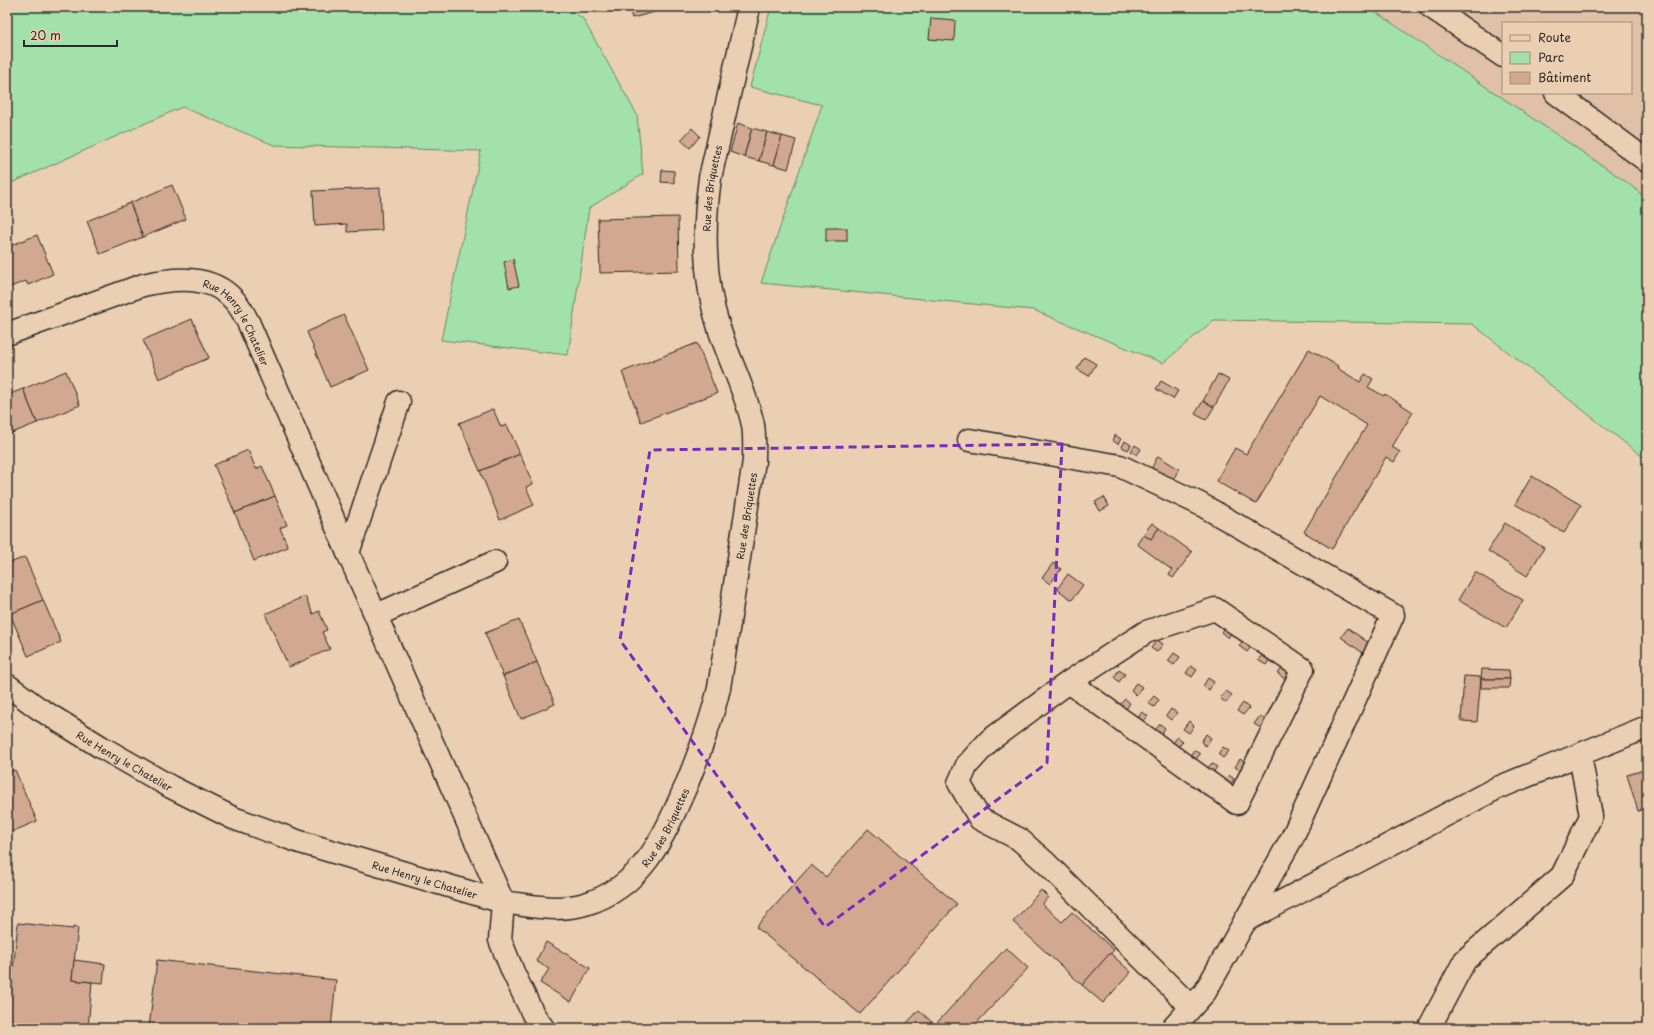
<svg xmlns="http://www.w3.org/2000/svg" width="1654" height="1035" font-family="'Playpen Sans',sans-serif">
	<rect width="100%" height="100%" fill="#ebcfb2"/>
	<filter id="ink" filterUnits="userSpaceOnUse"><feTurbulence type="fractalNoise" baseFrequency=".025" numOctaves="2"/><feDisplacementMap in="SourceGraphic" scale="8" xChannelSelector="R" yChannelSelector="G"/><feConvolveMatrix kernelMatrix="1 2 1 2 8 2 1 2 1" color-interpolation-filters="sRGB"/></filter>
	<g filter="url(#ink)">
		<path fill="#e0c0a6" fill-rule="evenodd" d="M 1353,7 L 1647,7 L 1647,212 ZM 1503,23 L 1631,23 L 1631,93 L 1503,93 Z"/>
		<g fill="#a2e2aa" stroke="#66866a">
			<path d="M 7,7 L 568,7 L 583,19 L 637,115 L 643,174 L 589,208 L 568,355 L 441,340 L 481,151 L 274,145 L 182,107 L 7,185 Z"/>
			<path d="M 771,7 L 1368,7 L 1628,183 L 1647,199 L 1647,460 L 1472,324 L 1214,320 L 1163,363 L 1033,310 L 761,283 L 822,105 L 750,87 Z"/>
		</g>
		<g fill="#d2a890" stroke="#2b2b2b">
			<path d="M 629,7 L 674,7 L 632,18 Z"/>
			<path d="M 931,18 L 955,20 L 954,41 L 929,39 Z"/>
			<path d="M 738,123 L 752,128 L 744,157 L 730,152 Z"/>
			<path d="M 692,128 L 700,136 L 690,148 L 681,140 Z"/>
			<path d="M 752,128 L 767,132 L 759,161 L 744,157 Z"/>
			<path d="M 767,132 L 782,136 L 774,165 L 759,161 Z"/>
			<path d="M 782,136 L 796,140 L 788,169 L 774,165 Z"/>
			<path d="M 662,170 L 674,171 L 674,183 L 661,182 Z"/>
			<path d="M 172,185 L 186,219 L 143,237 L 130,203 Z"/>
			<path d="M 380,188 L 382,230 L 347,232 L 347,224 L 315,226 L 313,191 Z"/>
			<path d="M 130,203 L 143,237 L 100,254 L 87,221 Z"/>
			<path d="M 678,217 L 679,271 L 600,273 L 598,219 Z"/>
			<rect x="826" y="228" width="21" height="13"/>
			<path d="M 37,235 L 53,274 L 28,285 L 26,281 L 10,287 L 7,280 L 7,247 Z"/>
			<path d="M 513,259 L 519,286 L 509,288 L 504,262 Z"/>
			<path d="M 344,315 L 369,370 L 330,387 L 307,332 Z"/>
			<path d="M 192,319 L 209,358 L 159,379 L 143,340 Z"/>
			<path d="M 697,343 L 717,393 L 641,422 L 622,372 Z"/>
			<path d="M 1309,349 L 1338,366 L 1337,368 L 1360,382 L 1365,374 L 1373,379 L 1368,387 L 1384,396 L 1385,394 L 1413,412 L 1392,447 L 1400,452 L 1394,462 L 1386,457 L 1332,549 L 1304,532 L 1367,425 L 1320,396 L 1256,504 L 1216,481 L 1235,448 L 1246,454 Z"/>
			<path d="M 1084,357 L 1096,364 L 1089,376 L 1077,369 Z"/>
			<path d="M 66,371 L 80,405 L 37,423 L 23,389 Z"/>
			<path d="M 1218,374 L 1229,380 L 1214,407 L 1203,401 Z"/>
			<path d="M 1161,381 L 1178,391 L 1173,399 L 1156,389 Z"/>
			<path d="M 23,389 L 37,423 L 7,435 L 7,395 Z"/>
			<path d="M 1203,401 L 1214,407 L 1206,420 L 1195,414 Z"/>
			<path d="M 493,409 L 501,427 L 507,425 L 520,454 L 480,471 L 459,423 Z"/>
			<path d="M 1115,435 L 1121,439 L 1118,444 L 1112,440 Z"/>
			<path d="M 1125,441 L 1131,445 L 1128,450 L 1122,447 Z"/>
			<path d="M 1135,445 L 1141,449 L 1137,455 L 1131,451 Z"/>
			<path d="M 248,450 L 256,469 L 262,466 L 275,496 L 235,513 L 214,465 Z"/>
			<path d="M 520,454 L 533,484 L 526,487 L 534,505 L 500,520 L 480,471 Z"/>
			<path d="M 1158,456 L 1179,469 L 1172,482 L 1151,469 Z"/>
			<path d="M 1532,476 L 1581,505 L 1564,533 L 1515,504 Z"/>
			<path d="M 275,496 L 287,525 L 280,528 L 288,547 L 254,561 L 235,513 Z"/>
			<path d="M 1104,497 L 1109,506 L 1100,511 L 1095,502 Z"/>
			<path d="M 1152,523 L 1159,528 L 1151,539 L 1143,535 Z"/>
			<path d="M 1505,523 L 1544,548 L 1527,576 L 1488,551 Z"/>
			<path d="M 1159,528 L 1192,552 L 1173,578 L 1169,575 L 1172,570 L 1137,544 L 1143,535 L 1151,539 Z"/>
			<path d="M 25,557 L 43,600 L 10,614 L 7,607 L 7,564 Z"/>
			<path d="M 1053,563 L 1061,569 L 1050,584 L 1042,578 Z"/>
			<path d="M 1475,572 L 1523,600 L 1506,628 L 1458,600 Z"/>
			<path d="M 1068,574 L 1083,585 L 1072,600 L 1057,589 Z"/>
			<path d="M 305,596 L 313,614 L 319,611 L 327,630 L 322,632 L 330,649 L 289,667 L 265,614 Z"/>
			<path d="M 43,600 L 61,642 L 28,656 L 10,614 Z"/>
			<path d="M 519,620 L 537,662 L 503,676 L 485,633 Z"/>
			<path d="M 1226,625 L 1233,630 L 1228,638 L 1221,632 Z"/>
			<path d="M 1348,628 L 1370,644 L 1363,653 L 1341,637 Z"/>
			<path d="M 1245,639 L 1253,644 L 1247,652 L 1239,646 Z"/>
			<path d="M 1157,640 L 1163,644 L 1157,652 L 1151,648 Z"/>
			<path d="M 1174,653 L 1180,657 L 1174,665 L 1168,661 Z"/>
			<path d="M 1264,653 L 1271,658 L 1266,665 L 1258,660 Z"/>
			<path d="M 537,662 L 555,704 L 521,719 L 503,676 Z"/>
			<path d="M 1191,666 L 1197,670 L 1192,677 L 1186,673 Z"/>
			<path d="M 1283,666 L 1290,672 L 1285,679 L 1278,674 Z"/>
			<path d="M 1482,669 L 1509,670 L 1510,679 L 1481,679 Z"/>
			<path d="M 1119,670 L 1125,674 L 1119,682 L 1114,677 Z"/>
			<path d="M 1464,676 L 1481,677 L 1477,722 L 1461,721 Z"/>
			<path d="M 1208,678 L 1214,682 L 1209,690 L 1203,686 Z"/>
			<path d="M 1481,679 L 1510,679 L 1509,688 L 1481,688 Z"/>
			<path d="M 1136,683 L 1142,687 L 1136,695 L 1131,690 Z"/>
			<path d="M 1226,691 L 1232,695 L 1226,703 L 1220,698 Z"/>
			<path d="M 1154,696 L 1159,700 L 1154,707 L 1148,703 Z"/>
			<path d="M 1125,699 L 1130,703 L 1125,711 L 1119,706 Z"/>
			<path d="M 1243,703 L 1249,708 L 1243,715 L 1237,711 Z"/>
			<path d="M 1171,709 L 1177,713 L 1171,720 L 1166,716 Z"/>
			<path d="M 1142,712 L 1148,716 L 1142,723 L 1137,719 Z"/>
			<path d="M 1260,716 L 1266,720 L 1261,728 L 1254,724 Z"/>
			<path d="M 1189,721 L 1194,726 L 1189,733 L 1183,729 Z"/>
			<path d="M 1160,724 L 1165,728 L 1160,736 L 1154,732 Z"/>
			<path d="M 1206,734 L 1211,738 L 1206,746 L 1201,742 Z"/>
			<path d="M 1177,737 L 1183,741 L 1177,749 L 1172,745 Z"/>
			<path d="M 1223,747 L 1229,751 L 1223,758 L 1218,754 Z"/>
			<path d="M 1194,750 L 1200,754 L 1194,762 L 1189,757 Z"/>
			<path d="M 1240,759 L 1246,763 L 1241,771 L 1235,767 Z"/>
			<path d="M 1212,763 L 1217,767 L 1212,774 L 1206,770 Z"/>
			<path d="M 1647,769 L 1647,808 L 1638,811 L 1627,775 Z"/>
			<path d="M 15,770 L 37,821 L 7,834 L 7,773 Z"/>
			<path d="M 1229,775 L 1234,779 L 1229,787 L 1223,783 Z"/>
			<path d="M 868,829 L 957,904 L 860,1014 L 756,927 L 811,865 L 826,877 Z"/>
			<path d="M 1041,890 L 1048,897 L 1042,904 L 1062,922 L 1072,912 L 1114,950 L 1082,985 L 1013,922 Z"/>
			<path d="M 18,923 L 73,929 L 73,927 L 78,928 L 72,980 L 92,982 L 88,1028 L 7,1028 Z"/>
			<path d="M 546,942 L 590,968 L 571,1002 L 540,983 L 549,969 L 536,961 Z"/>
			<path d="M 1006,948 L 1028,968 L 972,1028 L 932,1028 Z"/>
			<path d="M 1110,953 L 1131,972 L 1103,1003 L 1082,985 Z"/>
			<path d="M 74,960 L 105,964 L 103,983 L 72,980 Z"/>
			<path d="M 157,960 L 336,980 L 331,1028 L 149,1028 Z"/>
			<path d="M 919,1010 L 935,1025 L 932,1028 L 902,1028 Z"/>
		</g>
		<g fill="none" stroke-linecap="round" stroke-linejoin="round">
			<defs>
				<g id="minor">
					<path id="s1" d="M 7,334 L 143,285 C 174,278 211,274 234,300 C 241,307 245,316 249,324 L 348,553 L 399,402"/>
					<path d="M 969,440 L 1120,466 L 1200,504 L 1393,615 L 1292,838 L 1205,992 L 1173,1028"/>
					<path d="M 348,553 L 503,902 L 500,940 L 513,972 L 533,1014 L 543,1028"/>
					<path d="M 377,615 L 495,562"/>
					<path d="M 1069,682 L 1237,803 L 1303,669 L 1215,609 L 1146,632 L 1069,682 L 990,740 L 967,765 L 959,783 L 980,819 L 1019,839 L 1046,863 L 1191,1007"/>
					<path id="s2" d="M 7,685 L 38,708 L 101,747 L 171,787 L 233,818 L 300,842 L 503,902 C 531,906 558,912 585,904 C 643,887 664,836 686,786 C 699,754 711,722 719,688 L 754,461 C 754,449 755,437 753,425 C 746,392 729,360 719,328 C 703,279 703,228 710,178 L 749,7"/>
					<path d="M 1245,921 L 1495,789 L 1647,727"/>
					<path d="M 1429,1028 L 1465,960 L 1562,876 L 1591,816 L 1580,755"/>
				</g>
				<g id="major">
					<path d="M 1431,7 L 1503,56"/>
					<path d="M 1556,93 L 1647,161"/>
				</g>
			</defs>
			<use href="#minor" stroke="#2b2b2b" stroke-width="25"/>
			<use href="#major" stroke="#2b2b2b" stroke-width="25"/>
			<use href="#minor" stroke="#ebcfb2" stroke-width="22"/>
			<use href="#major" stroke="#ebcfb2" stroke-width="22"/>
		</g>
	</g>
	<path fill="none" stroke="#7b2cbf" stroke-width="3" stroke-dasharray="8 5" stroke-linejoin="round" d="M 1062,444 L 1047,763 L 825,927 L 620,640 L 650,450 Z"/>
	<g text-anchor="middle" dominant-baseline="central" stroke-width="3" stroke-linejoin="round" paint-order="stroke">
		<g font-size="10" fill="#2b2b2b" stroke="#ebcfb2">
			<text stroke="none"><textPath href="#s2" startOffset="1403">Rue des Briquettes</textPath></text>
			<text stroke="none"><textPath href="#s1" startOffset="260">Rue Henry le Chatelier</textPath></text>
			<text stroke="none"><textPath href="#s2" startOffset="1067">Rue des Briquettes</textPath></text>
			<text stroke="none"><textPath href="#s2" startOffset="140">Rue Henry le Chatelier</textPath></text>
			<text stroke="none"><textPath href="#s2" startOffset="743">Rue des Briquettes</textPath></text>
			<text stroke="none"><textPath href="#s2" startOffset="464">Rue Henry le Chatelier</textPath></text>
		</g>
	</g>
	<rect width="1654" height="1035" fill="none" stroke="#ebcfb2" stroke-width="24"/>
	<rect x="12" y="12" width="1630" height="1011" fill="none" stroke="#2b2b2b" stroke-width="1.5" filter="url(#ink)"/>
	<rect x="1502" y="22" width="130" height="72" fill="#ebcfb2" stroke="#9e8d7c"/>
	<rect x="1510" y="35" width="20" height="6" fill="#ebcfb2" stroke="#9e8d7c"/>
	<text x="1538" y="42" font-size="12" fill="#2b2b2b">Route</text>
	<rect x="1510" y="52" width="20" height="12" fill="#a2e2aa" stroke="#9e8d7c"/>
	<text x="1538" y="62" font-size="12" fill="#2b2b2b">Parc</text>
	<rect x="1510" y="72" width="20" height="12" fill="#d2a890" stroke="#9e8d7c"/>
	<text x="1538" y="82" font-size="12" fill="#2b2b2b">Bâtiment</text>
	<path d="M24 40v6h93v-6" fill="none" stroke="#2b2b2b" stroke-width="2"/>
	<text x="30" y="40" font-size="12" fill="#2b2b2b" stroke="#ebcfb2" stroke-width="3" paint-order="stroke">20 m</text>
</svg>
